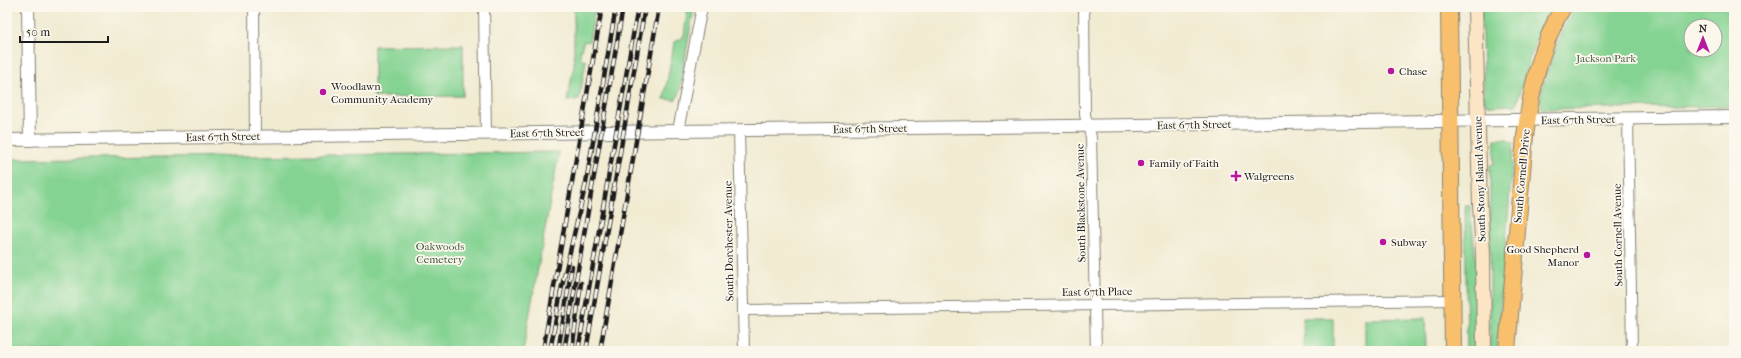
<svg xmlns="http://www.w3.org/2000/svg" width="1741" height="358" font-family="'IM FELL French Canon',serif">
	<rect width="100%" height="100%" fill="#fbf7ec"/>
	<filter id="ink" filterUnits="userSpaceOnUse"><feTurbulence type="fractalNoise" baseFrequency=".025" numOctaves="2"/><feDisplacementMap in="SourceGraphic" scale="8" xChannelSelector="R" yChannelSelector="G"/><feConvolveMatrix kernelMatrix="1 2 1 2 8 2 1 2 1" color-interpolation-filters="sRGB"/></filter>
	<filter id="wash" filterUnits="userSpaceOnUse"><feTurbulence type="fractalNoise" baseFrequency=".012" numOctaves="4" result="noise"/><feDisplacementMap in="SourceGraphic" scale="16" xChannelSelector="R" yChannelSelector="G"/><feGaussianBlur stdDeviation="0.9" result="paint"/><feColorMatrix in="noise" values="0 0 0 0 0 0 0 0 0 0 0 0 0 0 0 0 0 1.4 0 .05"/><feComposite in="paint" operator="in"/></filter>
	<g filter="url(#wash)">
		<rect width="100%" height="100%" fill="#f1ebd2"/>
		<g fill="#84d392" stroke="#507857" fill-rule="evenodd">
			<path d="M 574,7 L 595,7 L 589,42 L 584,41 L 580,52 L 581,59 L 586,61 L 579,100 L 567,101 L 574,66 Z"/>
			<path d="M 683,7 L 694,7 L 679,95 L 675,100 L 664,99 L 674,43 L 684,36 L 687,12 Z"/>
			<path d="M 1481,7 L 1552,7 L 1543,23 L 1530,57 L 1516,105 L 1491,106 L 1486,104 L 1484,99 Z"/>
			<path d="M 1574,7 L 1734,7 L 1734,106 L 1546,109 L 1542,108 L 1540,102 L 1542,88 L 1561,33 ZM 1691,26 L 1715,26 L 1715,50 L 1691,50 Z"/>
			<path d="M 463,45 L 463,96 L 374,97 L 374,46 Z"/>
			<path d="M 1495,139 L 1507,139 L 1509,141 L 1514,142 L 1497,351 L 1490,351 L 1490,165 L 1494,164 Z"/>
			<path d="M 559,152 L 523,351 L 7,351 L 7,159 Z"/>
			<path d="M 1465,206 L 1470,206 L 1476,262 L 1476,351 L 1467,351 Z"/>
			<path d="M 1303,318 L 1333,318 L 1333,351 L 1304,351 Z"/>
			<path d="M 1425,318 L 1426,351 L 1365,351 L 1365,319 Z"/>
		</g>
	</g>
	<g filter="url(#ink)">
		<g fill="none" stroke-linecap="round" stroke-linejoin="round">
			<defs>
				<g id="minor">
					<path d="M 254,7 L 255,137"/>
					<path d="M 484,7 L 486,134"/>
					<path d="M 1084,7 L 1085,115 L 1091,137 L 1096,351"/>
					<path d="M 1628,119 L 1632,351"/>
					<path d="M 739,130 L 744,351"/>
					<path d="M 678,131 L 702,7"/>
					<path d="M 743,310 L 1452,300"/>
				</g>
				<g id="tertiary">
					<path d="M 28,7 L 30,140"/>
					<path d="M 7,140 L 1734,117"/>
				</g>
				<path id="secondary" d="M 1475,7 L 1480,206 L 1483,254 L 1484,351"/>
				<g id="trunk">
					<path d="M 1449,7 L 1453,351"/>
					<path d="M 1507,351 L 1525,136 C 1531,92 1540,46 1563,7"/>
				</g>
			</defs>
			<use href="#minor" stroke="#868477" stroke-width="12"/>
			<use href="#tertiary" stroke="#868477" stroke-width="14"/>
			<use href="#secondary" stroke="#868477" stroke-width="16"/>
			<use href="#trunk" stroke="#868477" stroke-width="18"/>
			<use href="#minor" stroke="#fff" stroke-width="10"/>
			<use href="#tertiary" stroke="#fff" stroke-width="12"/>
			<use href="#secondary" stroke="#fce5c4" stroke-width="14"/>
			<use href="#trunk" stroke="#f8bf6c" stroke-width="16"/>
			<defs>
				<g id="rail">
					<path d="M 543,351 L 602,7"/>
					<path d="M 550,351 L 562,286 L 586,183 L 616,7"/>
					<path d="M 558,351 L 572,266"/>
					<path d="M 564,351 L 623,7"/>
					<path d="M 572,351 L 581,283"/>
					<path d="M 578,351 L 638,7"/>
					<path d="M 586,351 L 645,7"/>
					<path d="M 600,351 L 659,7"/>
				</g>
			</defs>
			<use href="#rail" stroke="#1c1c1c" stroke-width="4.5"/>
			<use href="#rail" stroke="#fbf7ec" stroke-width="3" stroke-dasharray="9" stroke-linecap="butt"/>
		</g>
	</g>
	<g fill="#b5179e" stroke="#fbf7ec" stroke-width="1.5">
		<circle cx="1391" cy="71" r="4"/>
		<circle cx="323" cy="92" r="4"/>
		<circle cx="1141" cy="163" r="4"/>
		<path d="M1234 170h4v4h4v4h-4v4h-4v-4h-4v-4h4z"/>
		<circle cx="1383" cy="242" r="4"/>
		<circle cx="1587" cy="255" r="4"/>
	</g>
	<g text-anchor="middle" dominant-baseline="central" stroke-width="3.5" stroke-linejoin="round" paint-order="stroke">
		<g font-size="11" fill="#405c45" stroke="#fbf7ec">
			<text x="1606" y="58">Jackson Park</text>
			<text x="440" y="246">Oakwoods<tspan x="440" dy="13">Cemetery</tspan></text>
		</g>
		<g font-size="11" fill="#1c1c1c" stroke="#fbf7ec" text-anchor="start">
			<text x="1399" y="71">Chase</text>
			<text x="331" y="86">Woodlawn<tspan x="331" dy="13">Community Academy</tspan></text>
			<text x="1149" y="163">Family of Faith</text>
			<text x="1244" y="176">Walgreens</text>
			<text x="1391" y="242">Subway</text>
			<text x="1579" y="249" text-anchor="end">Good Shepherd<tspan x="1579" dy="13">Manor</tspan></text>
		</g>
		<g font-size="11" fill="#1c1c1c" stroke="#fbf7ec">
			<text transform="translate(1578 120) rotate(-1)">East 67th Street</text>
			<text transform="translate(1194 125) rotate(-1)">East 67th Street</text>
			<text transform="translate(870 129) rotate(-1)">East 67th Street</text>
			<text transform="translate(547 133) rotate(-1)">East 67th Street</text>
			<text transform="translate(223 137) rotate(-1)">East 67th Street</text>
			<text transform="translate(1522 176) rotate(-85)">South Cornell Drive</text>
			<text transform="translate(1480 179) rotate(-92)">South Stony Island Avenue</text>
			<text transform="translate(1081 203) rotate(-91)">South Blackstone Avenue</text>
			<text transform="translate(1618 235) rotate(-91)">South Cornell Avenue</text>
			<text transform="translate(729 241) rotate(-91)">South Dorchester Avenue</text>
			<text transform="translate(1097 292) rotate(-1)">East 67th Place</text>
		</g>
	</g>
	<rect width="1741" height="358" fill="none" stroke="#fbf7ec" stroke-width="24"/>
	<g transform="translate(1703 38)"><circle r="19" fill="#fbf7ec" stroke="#a29f99"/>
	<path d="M0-3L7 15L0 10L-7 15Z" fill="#b5179e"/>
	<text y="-6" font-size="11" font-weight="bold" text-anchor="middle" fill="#1c1c1c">N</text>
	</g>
	<path d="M20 36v6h88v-6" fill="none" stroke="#1c1c1c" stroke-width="2"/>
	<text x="26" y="36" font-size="12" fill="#1c1c1c" stroke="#fbf7ec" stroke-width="3" paint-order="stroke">50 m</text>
</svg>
